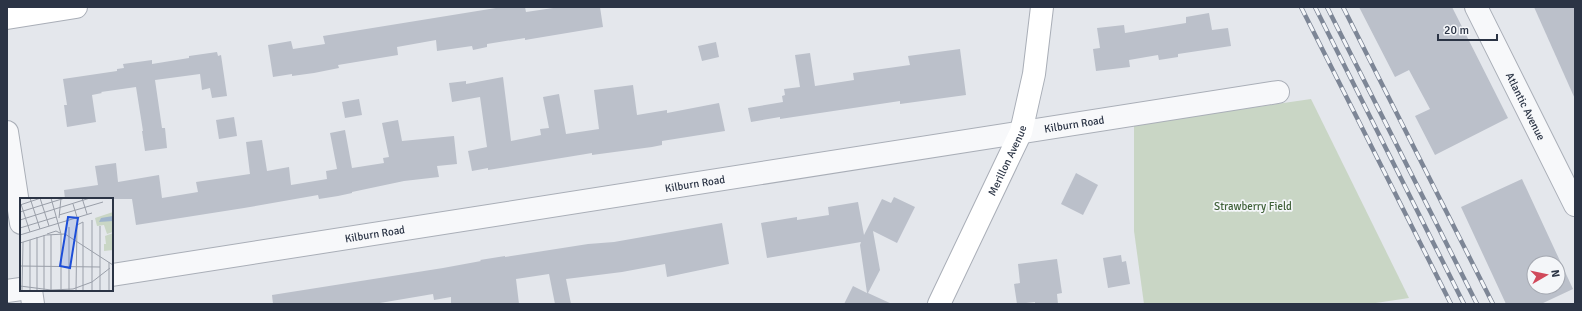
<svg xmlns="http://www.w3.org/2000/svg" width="1582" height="311" font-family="Signika,sans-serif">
	<rect width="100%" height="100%" fill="#e4e7ec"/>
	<path fill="#c9d6c5" d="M 1311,99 L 1409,298 L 1369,304 L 1144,304 L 1134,231 L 1134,125 Z"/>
	<g fill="#bbc0ca" fill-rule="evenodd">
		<path d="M 502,7 L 525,7 L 526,12 L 560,7 L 600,7 L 603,27 L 525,40 L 525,38 L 487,44 L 487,47 L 473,50 L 472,46 L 437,51 L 436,40 L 397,47 L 398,55 L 338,65 L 339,68 L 314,73 L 292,76 L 292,74 L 273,77 L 268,45 L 291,41 L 293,49 L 325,44 L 323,36 Z"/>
		<path d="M 1359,7 L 1452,7 L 1508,118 L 1435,155 L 1415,116 L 1430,109 L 1409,70 L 1395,77 Z"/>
		<path d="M 1534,7 L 1575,7 L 1575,99 Z"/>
		<path d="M 1209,13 L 1212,30 L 1228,28 L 1231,46 L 1178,54 L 1178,57 L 1159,60 L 1158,55 L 1129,60 L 1130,67 L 1096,71 L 1093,49 L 1100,48 L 1097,28 L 1124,25 L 1125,33 L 1186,23 L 1186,17 Z"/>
		<path d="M 716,42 L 719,57 L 702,61 L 698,46 Z"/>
		<path d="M 960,49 L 966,95 L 900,104 L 900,101 L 780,119 L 780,117 L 751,122 L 748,108 L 783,102 L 782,96 L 785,95 L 784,89 L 800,87 L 795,55 L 810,53 L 815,86 L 854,80 L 853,73 L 910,65 L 908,56 Z"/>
		<path d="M 217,52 L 218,56 L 221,55 L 227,96 L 212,98 L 210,88 L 202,90 L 200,74 L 155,80 L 162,128 L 165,128 L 167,148 L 145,151 L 142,131 L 143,131 L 136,87 L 101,92 L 102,93 L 92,95 L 96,122 L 67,127 L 64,105 L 67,105 L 63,79 L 117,71 L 117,69 L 124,68 L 123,64 L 152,60 L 152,64 L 189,58 L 189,56 Z"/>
		<path d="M 503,77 L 511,141 L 541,135 L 540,129 L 549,128 L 543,97 L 559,94 L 566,134 L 599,129 L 594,90 L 633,85 L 637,115 L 667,110 L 667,113 L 719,103 L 725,131 L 662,141 L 662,145 L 652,147 L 592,155 L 592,153 L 488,170 L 488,168 L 472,171 L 468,151 L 487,147 L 480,97 L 452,102 L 449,83 L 466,81 L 466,84 Z"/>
		<path d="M 359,99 L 362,115 L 345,118 L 342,102 Z"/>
		<path d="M 234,117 L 237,136 L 219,139 L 216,120 Z"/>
		<path d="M 398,120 L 402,141 L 454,136 L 457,164 L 437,166 L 439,177 L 404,181 L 352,192 L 352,193 L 338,196 L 319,199 L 318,195 L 244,208 L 136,225 L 132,199 L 65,199 L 64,190 L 98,185 L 95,166 L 116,163 L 118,182 L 159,175 L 162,198 L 198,192 L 196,182 L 250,174 L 246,142 L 262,140 L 267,171 L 289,167 L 291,185 L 327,179 L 326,171 L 337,169 L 330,133 L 345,130 L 352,168 L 384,163 L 383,158 L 389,157 L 382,123 Z"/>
		<path d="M 1076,173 L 1098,185 L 1083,215 L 1061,204 Z"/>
		<path d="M 1522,179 L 1573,289 L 1541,304 L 1506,304 L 1461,207 ZM 1534,263 L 1558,263 L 1558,287 L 1534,287 Z"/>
		<path d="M 894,197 L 915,207 L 897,243 L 873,231 L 880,270 L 868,293 L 892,304 L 844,304 L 853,286 L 867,293 L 860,245 L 861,242 L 767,258 L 761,223 L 797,217 L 797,220 L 829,215 L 828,207 L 858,202 L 864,235 L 882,199 L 891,203 Z"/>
		<path d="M 722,223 L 729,264 L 667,277 L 665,264 L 622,272 L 566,279 L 571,304 L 555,304 L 549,274 L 516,279 L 519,304 L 451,304 L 451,297 L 434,300 L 433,294 L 374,304 L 273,304 L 272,295 L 443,268 L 481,261 L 480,260 L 505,256 L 505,257 L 588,244 L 614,242 Z"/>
		<path d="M 1121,255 L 1122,262 L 1126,261 L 1130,284 L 1108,288 L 1103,258 Z"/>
		<path d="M 1057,259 L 1062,293 L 1057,294 L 1058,304 L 1035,304 L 1035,302 L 1017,304 L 1014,284 L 1020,283 L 1018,264 Z"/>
	</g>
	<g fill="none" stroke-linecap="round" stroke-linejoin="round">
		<defs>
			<g id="street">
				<path id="s1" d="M 1476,7 L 1575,205"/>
				<path d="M 7,132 L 21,223"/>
				<path id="s2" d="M 112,275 L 1278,92"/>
				<path d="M 31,290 L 33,304"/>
				<path d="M 7,291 L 21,289"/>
			</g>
			<g id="secondary">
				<path d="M 7,18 L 76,7"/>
				<path id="s3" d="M 939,304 L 1021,132 L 1034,74 L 1042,7"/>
			</g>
		</defs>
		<use href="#street" stroke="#a9aeb7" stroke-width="24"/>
		<use href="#secondary" stroke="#a9aeb7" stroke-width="24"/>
		<use href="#street" stroke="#f7f8fa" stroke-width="22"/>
		<use href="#secondary" stroke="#fff" stroke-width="22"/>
		<defs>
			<g id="rail">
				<path d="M 1301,7 L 1451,304"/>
				<path d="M 1315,7 L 1464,304"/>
				<path d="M 1327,7 L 1477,304"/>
				<path d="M 1343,7 L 1493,304"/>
			</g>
		</defs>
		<use href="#rail" stroke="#7d8696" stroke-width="4.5"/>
		<use href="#rail" stroke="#f4f6f9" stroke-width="3" stroke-dasharray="9" stroke-linecap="butt"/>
	</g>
	<g text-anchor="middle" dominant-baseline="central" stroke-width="3.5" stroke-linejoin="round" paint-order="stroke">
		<g font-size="11" fill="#2b3445" stroke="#f4f6f9">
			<text stroke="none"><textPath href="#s1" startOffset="111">Atlantic Avenue</textPath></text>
			<text stroke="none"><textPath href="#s2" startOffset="974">Kilburn Road</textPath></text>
			<text stroke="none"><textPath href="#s3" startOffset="159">Merillon Avenue</textPath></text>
			<text stroke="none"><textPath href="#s2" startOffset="590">Kilburn Road</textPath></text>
			<text stroke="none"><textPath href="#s2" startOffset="266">Kilburn Road</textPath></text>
		</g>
		<g font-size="11" fill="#3f6138" stroke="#f4f6f9">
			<text x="1253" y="206">Strawberry Field</text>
		</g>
	</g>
	<g transform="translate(20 198)">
		<rect width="93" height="93" fill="#e4e7ec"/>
		<path d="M 93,14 L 93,34 L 87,36 L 84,27 L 77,28 L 75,20 ZM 93,35 L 93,52 L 84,53 L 84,46 L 86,46 L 85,38 Z" fill="#c9d6c5"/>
		<path d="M 93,18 L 93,23 L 79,24 L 81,20 Z" fill="#9fb4cc"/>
		<path fill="none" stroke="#9a9fa9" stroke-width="1" d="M 10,0 L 20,31M 20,0 L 29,28M 31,0 L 41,36 L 41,93M 62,0 L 67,16M 1,6 L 10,34M 53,6 L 57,19M 0,7 L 21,0M 0,14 L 45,0M 39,17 L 83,4M 39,20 L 41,0M 0,22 L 70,0M 0,30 L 36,19M 27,36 L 36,33 L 40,35M 0,37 L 72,15M 24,37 L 24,92M 17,39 L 17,93M 0,45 L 26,37 L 45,36 L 93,67M 0,68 L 80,69M 0,88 L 31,92 L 53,91 L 72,84 L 90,70M 49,92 L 49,29M 2,93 L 3,44M 10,93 L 10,42M 31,93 L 31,37M 56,93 L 57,27 L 63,24 L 63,93M 72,93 L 72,22M 80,93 L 80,28M 89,93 L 89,64"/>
		<path fill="#1d4ed8" fill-opacity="0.15" stroke="#1d4ed8" stroke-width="2" d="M 48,19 L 58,20 L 50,70 L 40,68 Z"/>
		<rect width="93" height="93" fill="none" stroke="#2b3445" stroke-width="2"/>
	</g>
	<rect width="1582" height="311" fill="none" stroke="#2b3445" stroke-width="16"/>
	<g transform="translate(1546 275) rotate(81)"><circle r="19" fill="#f4f6f9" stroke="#a4a8b1"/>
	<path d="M0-3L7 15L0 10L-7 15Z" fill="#d1495b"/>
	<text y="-6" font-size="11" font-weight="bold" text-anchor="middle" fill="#2b3445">N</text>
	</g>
	<path d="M1438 34v6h59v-6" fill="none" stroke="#2b3445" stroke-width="2"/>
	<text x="1444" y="34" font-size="12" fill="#2b3445" stroke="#f4f6f9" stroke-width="3" paint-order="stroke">20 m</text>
</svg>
